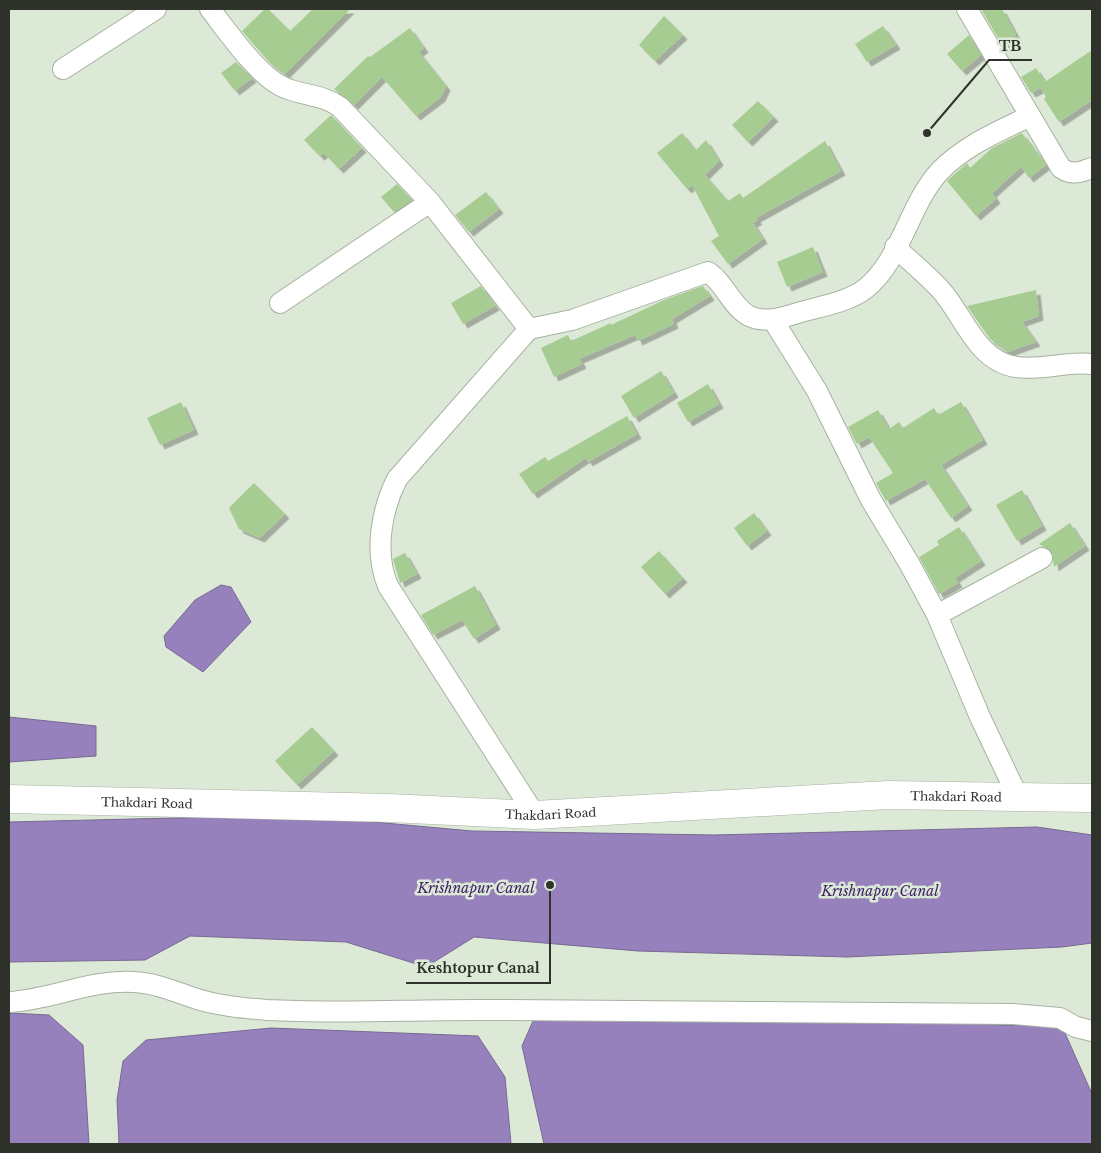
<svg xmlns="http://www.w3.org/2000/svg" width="1101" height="1153" font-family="'Libre Baskerville',serif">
	<defs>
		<filter id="shadow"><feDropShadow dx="4.5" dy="4.5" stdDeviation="0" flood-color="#0004"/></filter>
	</defs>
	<rect width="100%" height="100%" fill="#dde9d7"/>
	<g fill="#9681bd" stroke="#776991">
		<path d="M 221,585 L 231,587 L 251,622 L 203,672 L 166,647 L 164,636 L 195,600 Z"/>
		<path d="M 9,717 L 96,726 L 96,756 L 9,762 Z"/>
		<path d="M 297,815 L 472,831 L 714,835 L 1037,827 L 1092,835 L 1092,943 L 1062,947 L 847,957 L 638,951 L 474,937 L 426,967 L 346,942 L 190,936 L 145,960 L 9,962 L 9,822 Z"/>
		<path d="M 9,1013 L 49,1015 L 83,1045 L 89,1144 L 9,1144 Z"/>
		<path d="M 610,1016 L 882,1018 L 1002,1025 L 1061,1024 L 1092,1094 L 1092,1144 L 544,1144 L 522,1046 L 533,1021 Z"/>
		<path d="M 271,1028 L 478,1036 L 505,1077 L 511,1144 L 119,1144 L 117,1100 L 123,1061 L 146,1040 Z"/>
	</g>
	<g fill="#a6cc91" filter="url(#shadow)">
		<path d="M 265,9 L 268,9 L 290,31 L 313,9 L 350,9 L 285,74 L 270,63 L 242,31 Z"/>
		<path d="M 981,9 L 1002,9 L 1016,35 L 1002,45 Z"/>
		<path d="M 664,16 L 683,35 L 655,61 L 639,45 Z"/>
		<path d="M 883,26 L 896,45 L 867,62 L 855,44 Z"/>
		<path d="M 410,28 L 424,48 L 419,52 L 446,86 L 441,97 L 416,116 L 382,77 L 354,105 L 334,89 L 368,56 L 370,57 Z"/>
		<path d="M 969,35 L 981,55 L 962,71 L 947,54 Z"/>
		<path d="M 1092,50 L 1092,100 L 1059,122 L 1044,99 L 1046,97 L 1041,88 L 1031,93 L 1021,77 L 1036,68 L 1045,82 Z"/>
		<path d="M 236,62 L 252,78 L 235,91 L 221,73 Z"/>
		<path d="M 758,101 L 774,117 L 748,142 L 732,125 Z"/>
		<path d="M 331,115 L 362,148 L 339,169 L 324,153 L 320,156 L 304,140 Z"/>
		<path d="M 682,133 L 696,150 L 706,140 L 719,161 L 705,175 L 728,201 L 740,193 L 743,198 L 825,141 L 841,171 L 756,218 L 758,220 L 753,223 L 763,239 L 728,264 L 711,241 L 719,236 L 692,185 L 687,189 L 657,153 Z"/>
		<path d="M 1022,133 L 1046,165 L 1029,178 L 1021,167 L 992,193 L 996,199 L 976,216 L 947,181 L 967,163 L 970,168 L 992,148 Z"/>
		<path d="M 397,184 L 412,200 L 394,212 L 381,197 Z"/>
		<path d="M 486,192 L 499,209 L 469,232 L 455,215 Z"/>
		<path d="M 813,247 L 823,272 L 787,287 L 777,262 Z"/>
		<path d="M 481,286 L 495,306 L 463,324 L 451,303 Z"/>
		<path d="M 703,286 L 710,296 L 672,319 L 674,324 L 638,341 L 635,335 L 579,359 L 582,364 L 554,377 L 541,348 L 568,335 L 571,341 L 611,323 L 611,325 L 664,300 Z"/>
		<path d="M 1036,290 L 1039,316 L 1022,322 L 1036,342 L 1008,352 L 990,339 L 967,306 Z"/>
		<path d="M 661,371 L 674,393 L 634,418 L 621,396 Z"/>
		<path d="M 708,384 L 719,404 L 688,422 L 677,403 Z"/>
		<path d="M 181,402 L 194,430 L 160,445 L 147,418 Z"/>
		<path d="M 961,402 L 983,440 L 941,465 L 968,506 L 951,518 L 925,479 L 886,501 L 876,483 L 893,473 L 869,437 L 857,444 L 848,427 L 878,410 L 889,429 L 899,422 L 903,428 L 934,408 L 938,415 Z"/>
		<path d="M 627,416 L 637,434 L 588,462 L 586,458 L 533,494 L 519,474 L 545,457 L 548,461 Z"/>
		<path d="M 254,483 L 285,514 L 260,538 L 239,529 L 229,508 Z"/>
		<path d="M 1022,490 L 1042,526 L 1017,541 L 996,505 Z"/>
		<path d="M 754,513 L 767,531 L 747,546 L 734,528 Z"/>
		<path d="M 1070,523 L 1085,546 L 1054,567 L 1052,552 L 1039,544 Z"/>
		<path d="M 959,527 L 981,561 L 955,578 L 958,583 L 939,594 L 919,557 L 939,545 L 937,541 Z"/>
		<path d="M 659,551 L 683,578 L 665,594 L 641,567 Z"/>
		<path d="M 405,553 L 417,574 L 400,583 L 393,559 Z"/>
		<path d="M 475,586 L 496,625 L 474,639 L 462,620 L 433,635 L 421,615 Z"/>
		<path d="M 312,727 L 334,751 L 297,785 L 275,761 Z"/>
	</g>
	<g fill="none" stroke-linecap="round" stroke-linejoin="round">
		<defs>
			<g id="street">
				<path d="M 210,9 C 227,31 257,74 281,86 C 300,96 321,93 340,107 L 430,202 L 529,329 L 572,320 L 708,272 C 725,283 731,306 749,316 C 766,324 785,317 801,312 C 822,306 848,302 865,289 C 901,261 909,204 940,171 C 965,145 998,132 1030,116"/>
				<path d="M 967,9 L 1061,168 C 1072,176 1081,172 1092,168"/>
				<path d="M 63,69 L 156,9"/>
				<path d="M 895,247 C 910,261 926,274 940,289 C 964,315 976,361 1016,367 C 1041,371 1066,361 1092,364"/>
				<path d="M 280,303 L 430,202"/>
				<path d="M 773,320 L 817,391 L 871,500 L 909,563 L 937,615 L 980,717 L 1018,797"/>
				<path d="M 529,329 L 397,479 C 381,511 374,553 388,586 L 535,815"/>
				<path d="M 937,615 L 1042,558"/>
				<path d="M 9,1002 C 51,1000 91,979 134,982 C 156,983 176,992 197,999 C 220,1006 244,1008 267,1010 C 343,1014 419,1009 495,1010 C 668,1011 840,1013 1013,1014 L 1060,1018 L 1076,1027 L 1092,1031"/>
			</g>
			<g id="secondary">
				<path id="s1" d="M 9,799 L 389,808 L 535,815 L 888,795 L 1092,798"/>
			</g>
		</defs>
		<use href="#street" stroke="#a7b2a1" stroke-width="22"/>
		<use href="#secondary" stroke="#a7b2a1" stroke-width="29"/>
		<use href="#street" stroke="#fff" stroke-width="20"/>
		<use href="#secondary" stroke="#fff" stroke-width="28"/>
	</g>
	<g text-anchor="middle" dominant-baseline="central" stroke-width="5" stroke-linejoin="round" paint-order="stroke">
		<g font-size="12" fill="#2e322b" stroke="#dde9d7">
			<text stroke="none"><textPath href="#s1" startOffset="948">Thakdari Road</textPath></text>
			<text stroke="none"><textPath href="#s1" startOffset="138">Thakdari Road</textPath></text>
			<text stroke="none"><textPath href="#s1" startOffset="542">Thakdari Road</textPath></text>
		</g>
		<g font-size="14" font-style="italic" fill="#3d1e66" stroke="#dde9d7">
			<text x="476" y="888">Krishnapur Canal</text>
			<text x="880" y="891">Krishnapur Canal</text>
		</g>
	</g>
	<path fill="none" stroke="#2e322b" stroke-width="2" d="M927 133L989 60H1032M550 885L550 983H406"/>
	<g fill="#2e322b" stroke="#dde9d7" stroke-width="2">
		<circle cx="927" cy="133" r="5"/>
		<circle cx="550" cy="885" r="5"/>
	</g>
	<g font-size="14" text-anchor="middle" font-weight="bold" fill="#2e322b" stroke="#dde9d7" stroke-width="5" stroke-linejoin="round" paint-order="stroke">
		<text x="1010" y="51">TB</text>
		<text x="478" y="973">Keshtopur Canal</text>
	</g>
	<rect width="1101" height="1153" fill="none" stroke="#2e322b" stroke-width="20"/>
</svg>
